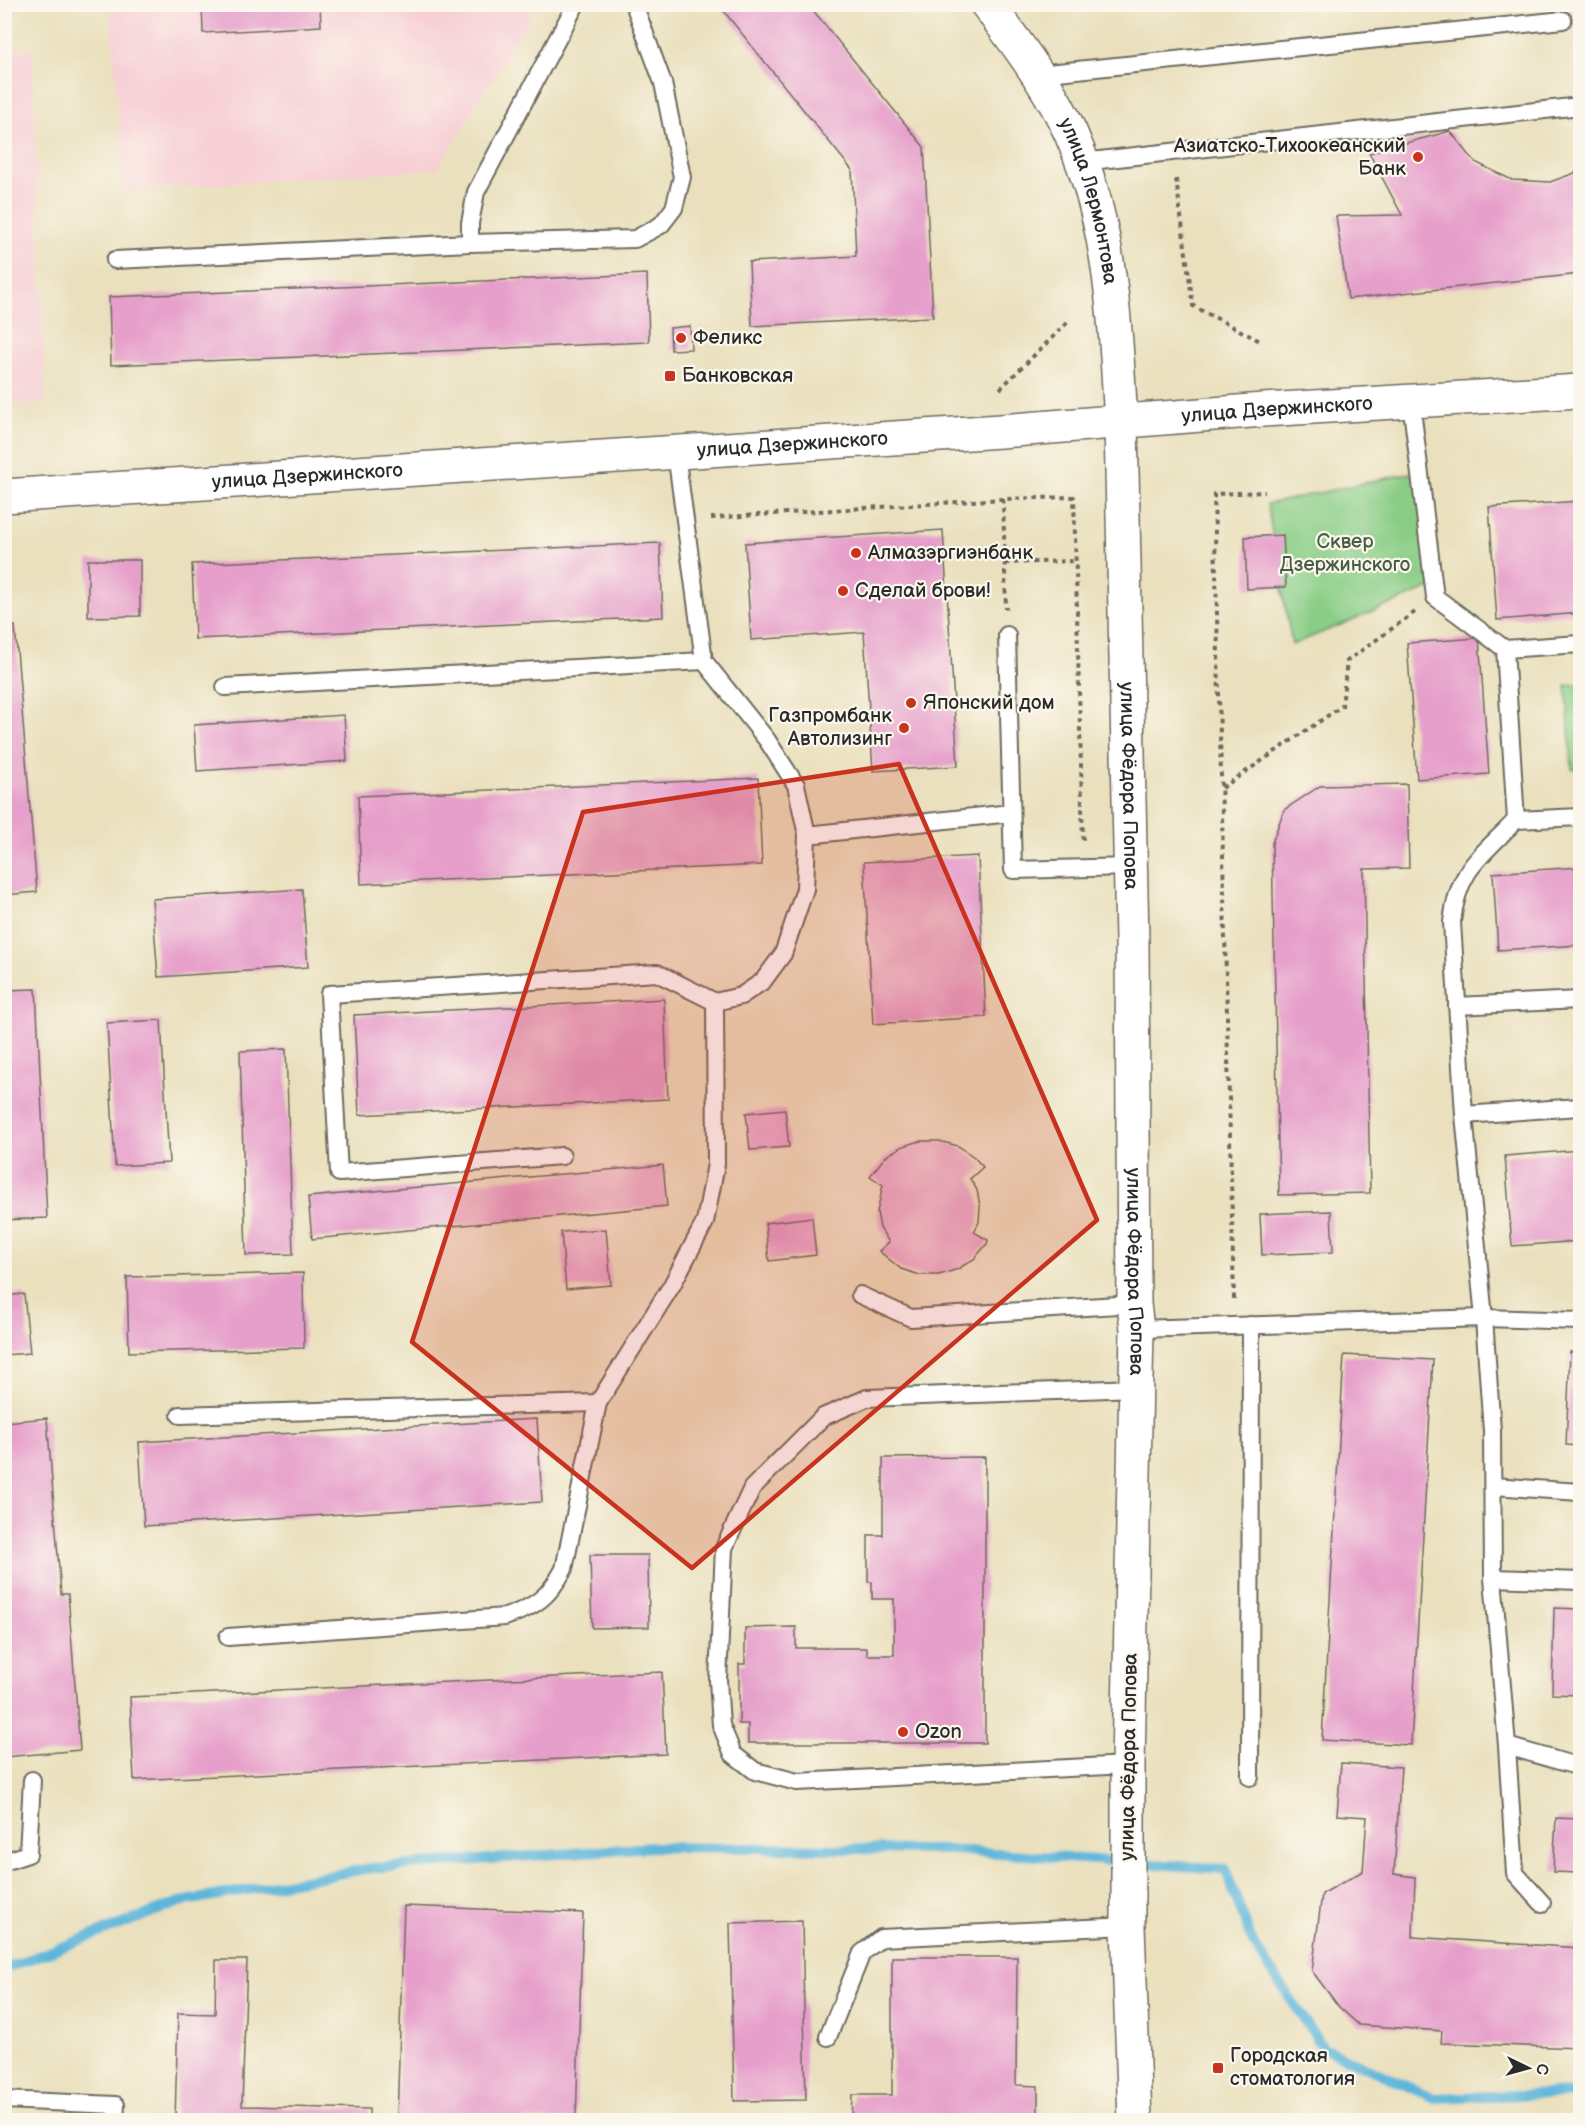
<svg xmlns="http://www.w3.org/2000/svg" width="1585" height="2125" font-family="'Balsamiq Sans',sans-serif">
	<rect width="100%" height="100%" fill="#fbf7ec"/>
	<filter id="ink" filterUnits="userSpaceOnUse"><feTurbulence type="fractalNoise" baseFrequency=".0167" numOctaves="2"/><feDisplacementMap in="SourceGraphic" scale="12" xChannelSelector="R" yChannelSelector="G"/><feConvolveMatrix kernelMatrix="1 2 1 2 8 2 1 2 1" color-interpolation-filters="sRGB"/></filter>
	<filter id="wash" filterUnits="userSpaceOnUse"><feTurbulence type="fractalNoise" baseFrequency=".008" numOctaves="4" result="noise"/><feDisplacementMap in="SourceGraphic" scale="24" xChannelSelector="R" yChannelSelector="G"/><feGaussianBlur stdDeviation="1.35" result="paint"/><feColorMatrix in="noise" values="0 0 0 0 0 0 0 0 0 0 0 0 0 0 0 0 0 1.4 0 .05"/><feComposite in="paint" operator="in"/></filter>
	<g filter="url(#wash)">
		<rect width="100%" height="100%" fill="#eae0bd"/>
		<g fill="#f7cfd5">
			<path d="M 110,5 L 537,5 L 438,169 L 124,191 Z"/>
			<path d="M 32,49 L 46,403 L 5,405 L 5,51 Z"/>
		</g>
		<g fill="#89cd86" stroke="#5a7c58" stroke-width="1.5">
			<path d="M 1420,471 L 1440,584 L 1292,645 L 1267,504 Z"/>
			<path d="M 1580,684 L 1580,769 L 1572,769 L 1566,685 Z"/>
		</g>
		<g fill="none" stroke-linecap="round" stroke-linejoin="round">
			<path stroke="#5db6da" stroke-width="10" d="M 4,1969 L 180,1902 L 371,1868 L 652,1847 L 951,1850 L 1225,1869 L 1253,1943 L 1323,2048 L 1434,2098 L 1580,2093"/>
		</g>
		<g id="blocks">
			<g fill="#e69eca">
				<path d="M 202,4 L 320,4 L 321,26 L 203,33 Z"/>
				<path d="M 718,4 L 808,4 L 924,147 L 933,317 L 752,326 L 749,262 L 856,256 L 852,170 Z"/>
				<path d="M 1450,131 L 1475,162 L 1512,180 L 1550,182 L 1580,171 L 1580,274 L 1348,299 L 1336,216 L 1402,215 L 1369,153 Z"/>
				<path d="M 647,274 L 649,342 L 111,365 L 109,297 Z"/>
				<path d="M 690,326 L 691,349 L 671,350 L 670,328 Z"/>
				<path d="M 1580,501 L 1580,613 L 1497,620 L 1489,507 Z"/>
				<path d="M 943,530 L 958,766 L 873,771 L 864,632 L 751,640 L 745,543 Z"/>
				<path d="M 1283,535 L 1286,587 L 1247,589 L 1245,537 Z"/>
				<path d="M 660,543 L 663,617 L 195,639 L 192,564 Z"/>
				<path d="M 88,560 L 140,560 L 140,616 L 88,617 Z"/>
				<path d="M 15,626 L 37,892 L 4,895 L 4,627 Z"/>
				<path d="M 1479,638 L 1489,774 L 1417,779 L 1407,643 Z"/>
				<path d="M 344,715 L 347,761 L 197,771 L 194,725 Z"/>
				<path d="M 758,778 L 762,865 L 361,884 L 358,796 Z"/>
				<path d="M 1407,784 L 1409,868 L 1364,869 L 1370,1193 L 1279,1195 L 1272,843 L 1284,810 L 1320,786 Z"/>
				<path d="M 978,856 L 986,1017 L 873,1024 L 864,862 Z"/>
				<path d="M 1580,867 L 1580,945 L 1498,950 L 1493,873 Z"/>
				<path d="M 302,889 L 308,967 L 158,977 L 152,899 Z"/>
				<path d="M 36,989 L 47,1218 L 4,1220 L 4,990 Z"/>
				<path d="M 664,999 L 668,1099 L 359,1115 L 354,1015 Z"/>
				<path d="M 161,1020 L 169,1163 L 115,1166 L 107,1023 Z"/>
				<path d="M 286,1049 L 293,1254 L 246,1255 L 240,1051 Z"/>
				<path d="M 785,1109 L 789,1147 L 750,1150 L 746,1113 Z"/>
				<path d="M 920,1141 L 939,1141 L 958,1146 L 974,1157 L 983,1167 L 970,1179 L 977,1190 L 980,1206 L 979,1222 L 974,1232 L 988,1240 L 987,1244 L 974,1259 L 958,1269 L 939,1275 L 920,1275 L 901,1269 L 879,1251 L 889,1242 L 880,1228 L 877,1212 L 883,1185 L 870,1176 L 885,1157 L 901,1147 Z"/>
				<path d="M 1580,1150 L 1580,1241 L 1512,1246 L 1505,1156 Z"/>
				<path d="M 663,1165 L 667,1206 L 312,1239 L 308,1197 Z"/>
				<path d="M 1331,1211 L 1333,1252 L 1262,1255 L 1260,1214 Z"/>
				<path d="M 812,1217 L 816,1255 L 769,1261 L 765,1223 Z"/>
				<path d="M 606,1229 L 611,1285 L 566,1289 L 561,1232 Z"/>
				<path d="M 303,1273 L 304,1348 L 129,1352 L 127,1277 Z"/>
				<path d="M 24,1294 L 30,1353 L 4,1355 L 4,1296 Z"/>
				<path d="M 1570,1352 L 1580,1353 L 1580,1446 L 1566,1445 Z"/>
				<path d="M 1344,1355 L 1433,1360 L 1411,1745 L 1322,1740 Z"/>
				<path d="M 47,1418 L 61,1594 L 68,1594 L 80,1750 L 5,1757 L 5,1422 Z"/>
				<path d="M 537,1419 L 542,1502 L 144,1526 L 139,1442 Z"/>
				<path d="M 985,1457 L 985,1743 L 748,1743 L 748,1724 L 739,1724 L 739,1664 L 745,1664 L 745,1628 L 796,1627 L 796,1648 L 867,1648 L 867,1655 L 894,1655 L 894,1599 L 872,1599 L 872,1582 L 868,1582 L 868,1535 L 883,1535 L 883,1458 Z"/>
				<path d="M 590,1555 L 648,1555 L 649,1627 L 592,1628 Z"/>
				<path d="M 1554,1608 L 1580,1609 L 1580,1695 L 1552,1694 Z"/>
				<path d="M 662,1672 L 666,1754 L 134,1780 L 130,1697 Z"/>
				<path d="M 1341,1763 L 1401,1767 L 1394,1874 L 1415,1877 L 1413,1937 L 1580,1948 L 1580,2048 L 1441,2043 L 1442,2031 L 1359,2025 L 1339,2007 L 1312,1971 L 1322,1894 L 1363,1871 L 1367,1817 L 1337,1815 Z"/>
				<path d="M 1556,1818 L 1580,1819 L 1580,1873 L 1553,1872 Z"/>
				<path d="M 404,1906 L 583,1913 L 576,2120 L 397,2120 Z"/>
				<path d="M 802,1921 L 806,2100 L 734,2101 L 730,1923 Z"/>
				<path d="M 892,1957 L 1017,1957 L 1016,2085 L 1038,2086 L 1038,2120 L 851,2120 L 852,2095 L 892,2095 Z"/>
				<path d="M 216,1960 L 247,1960 L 242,2106 L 369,2109 L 369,2120 L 175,2120 L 178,2013 L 215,2014 Z"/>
			</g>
		</g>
	</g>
	<g filter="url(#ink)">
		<use href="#blocks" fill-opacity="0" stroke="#6e6a5e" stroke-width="1.5"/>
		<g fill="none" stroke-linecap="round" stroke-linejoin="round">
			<defs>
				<g id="service">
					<path d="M 1038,74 L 1563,20"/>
					<path d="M 1082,162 L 1580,106"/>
					<path d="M 470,243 L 635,239 L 661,225 L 674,208 L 682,177 L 663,83 L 634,4"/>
					<path d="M 115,260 L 470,243 L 470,223 L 476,192 L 576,4"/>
					<path d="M 1411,401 L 1435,597 L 1505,649 L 1580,644"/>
					<path d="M 1007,635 L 1013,870 L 1129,867"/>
					<path d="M 1505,649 L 1516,820"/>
					<path d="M 225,687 L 704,661"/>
					<path d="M 1580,817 L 1516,820 C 1481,857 1458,868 1452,922 L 1464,1115 L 1484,1318 L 1580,1321"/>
					<path d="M 807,835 L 1011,813"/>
					<path d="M 1457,1006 L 1580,1000"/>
					<path d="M 1464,1115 L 1580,1107"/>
					<path d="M 562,1156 L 339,1173 L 329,994 L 657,973 L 715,1002 L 741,996 L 763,981 L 783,954 L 805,889 L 807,835 L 796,785 L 767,740 L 704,661 L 676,453"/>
					<path d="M 860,1295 L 911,1318 L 1134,1304"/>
					<path d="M 1137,1329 L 1484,1318 L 1492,1431 L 1493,1578 L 1507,1746 L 1580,1767"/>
					<path d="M 180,1415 L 598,1403 L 672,1285 L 705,1222 L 716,1164 L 715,1002"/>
					<path d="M 1493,1486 L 1580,1492"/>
					<path d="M 1493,1578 L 1580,1581"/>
					<path d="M 228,1637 L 505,1617 C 535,1607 549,1597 564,1569 L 598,1403"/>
					<path d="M 1507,1746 L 1515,1873 L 1542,1903"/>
					<path d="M 1128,1765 L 797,1782 L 755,1771 L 733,1754 L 721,1725 L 718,1680 L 724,1548 L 752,1488 L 823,1417 L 867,1398 L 1136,1388"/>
					<path d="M 1250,1777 L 1251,1325"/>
					<path d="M 4,1862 L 28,1854 L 32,1780"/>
					<path d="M 828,2037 L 862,1953 L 881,1938 L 1128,1926"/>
					<path d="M 4,2100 L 116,2105 L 115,2120"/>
				</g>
				<g id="tertiary">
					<path id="s1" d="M 1121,423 L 1132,940 L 1134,1304 L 1137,1329 L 1128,1765 L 1128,1926 L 1135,2120"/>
				</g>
				<g id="primary">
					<path id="s2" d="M 987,4 C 1015,41 1043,78 1064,119 C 1111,213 1115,319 1121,423"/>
					<path id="s3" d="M 4,496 L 1001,431 L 1263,410 L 1580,391"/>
				</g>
			</defs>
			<use href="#service" stroke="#6e6a5e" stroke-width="20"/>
			<use href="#tertiary" stroke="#6e6a5e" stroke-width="36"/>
			<use href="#primary" stroke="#6e6a5e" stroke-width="36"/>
			<g stroke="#6e6a5e" stroke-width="4" stroke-dasharray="4.5 4.5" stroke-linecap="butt">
				<path d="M 1176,179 L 1193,306 L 1262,342"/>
				<path d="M 1000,389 L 1068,322"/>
				<path d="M 1003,499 L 1006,609"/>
				<path d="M 711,518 L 1003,499 L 1074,497 L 1083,843"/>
				<path d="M 1005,563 L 1075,561"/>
				<path d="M 1222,788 L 1342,706 L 1347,661 L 1415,612"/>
				<path d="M 1234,1299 L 1214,494 L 1265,492"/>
			</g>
			<use href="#service" stroke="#fff" stroke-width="16"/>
			<use href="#tertiary" stroke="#fff" stroke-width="33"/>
			<use href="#primary" stroke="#fff" stroke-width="33"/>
		</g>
	</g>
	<path fill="#c8321e" fill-opacity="0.2" stroke="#c8321e" stroke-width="4.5" stroke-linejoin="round" d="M 899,764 L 1097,1220 L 692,1568 L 412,1342 L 583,812 Z"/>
	<g fill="#c8321e" stroke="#fbf7ec" stroke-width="2">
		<circle cx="1418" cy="157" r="6"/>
		<circle cx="681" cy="338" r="6"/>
		<rect x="664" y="370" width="12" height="12" rx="3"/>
		<circle cx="856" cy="553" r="6"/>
		<circle cx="843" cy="591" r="6"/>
		<circle cx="911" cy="703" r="6"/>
		<circle cx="904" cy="728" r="6"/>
		<circle cx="903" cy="1732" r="6"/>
		<rect x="1212" y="2062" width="12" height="12" rx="3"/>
	</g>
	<g text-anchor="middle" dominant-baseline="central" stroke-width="4.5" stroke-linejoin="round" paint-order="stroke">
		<g font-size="20" fill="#2b2b2b" stroke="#fbf7ec" text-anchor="start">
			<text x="1406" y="146" text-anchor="end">Азиатско-Тихоокеанский<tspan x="1406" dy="23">Банк</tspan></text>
			<text x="693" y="338">Феликс</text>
			<text x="682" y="376">Банковская</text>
			<text x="868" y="553">Алмазэргиэнбанк</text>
			<text x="855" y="591">Сделай брови!</text>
			<text x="923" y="703">Японский дом</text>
			<text x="892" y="716" text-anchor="end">Газпромбанк<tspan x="892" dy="23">Автолизинг</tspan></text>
			<text x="915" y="1732">Ozon</text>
			<text x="1230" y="2056">Городская<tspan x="1230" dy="23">стоматология</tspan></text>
		</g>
		<g font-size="20" fill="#2b2b2b" stroke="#fbf7ec">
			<text stroke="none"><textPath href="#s2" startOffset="225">улица Лермонтова</textPath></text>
			<text stroke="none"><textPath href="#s3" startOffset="1276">улица Дзержинского</textPath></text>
			<text stroke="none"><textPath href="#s3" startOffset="790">улица Дзержинского</textPath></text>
			<text stroke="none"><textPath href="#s3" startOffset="304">улица Дзержинского</textPath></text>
			<text stroke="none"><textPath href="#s1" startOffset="363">улица Фёдора Попова</textPath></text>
			<text stroke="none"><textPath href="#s1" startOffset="849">улица Фёдора Попова</textPath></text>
			<text transform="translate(1129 1757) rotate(-89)">улица Фёдора Попова</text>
		</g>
		<g font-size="20" fill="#475c46" stroke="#fbf7ec">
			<text x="1345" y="542">Сквер<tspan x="1345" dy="23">Дзержинского</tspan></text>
		</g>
	</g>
	<rect width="1585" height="2125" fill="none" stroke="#fbf7ec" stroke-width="24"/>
	<g transform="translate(1528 2068) rotate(95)" stroke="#fbf7ec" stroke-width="4.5" paint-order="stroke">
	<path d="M0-4.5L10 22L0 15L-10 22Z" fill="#2b2b2b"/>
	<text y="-9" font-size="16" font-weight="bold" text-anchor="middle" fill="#2b2b2b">С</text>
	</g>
</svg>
